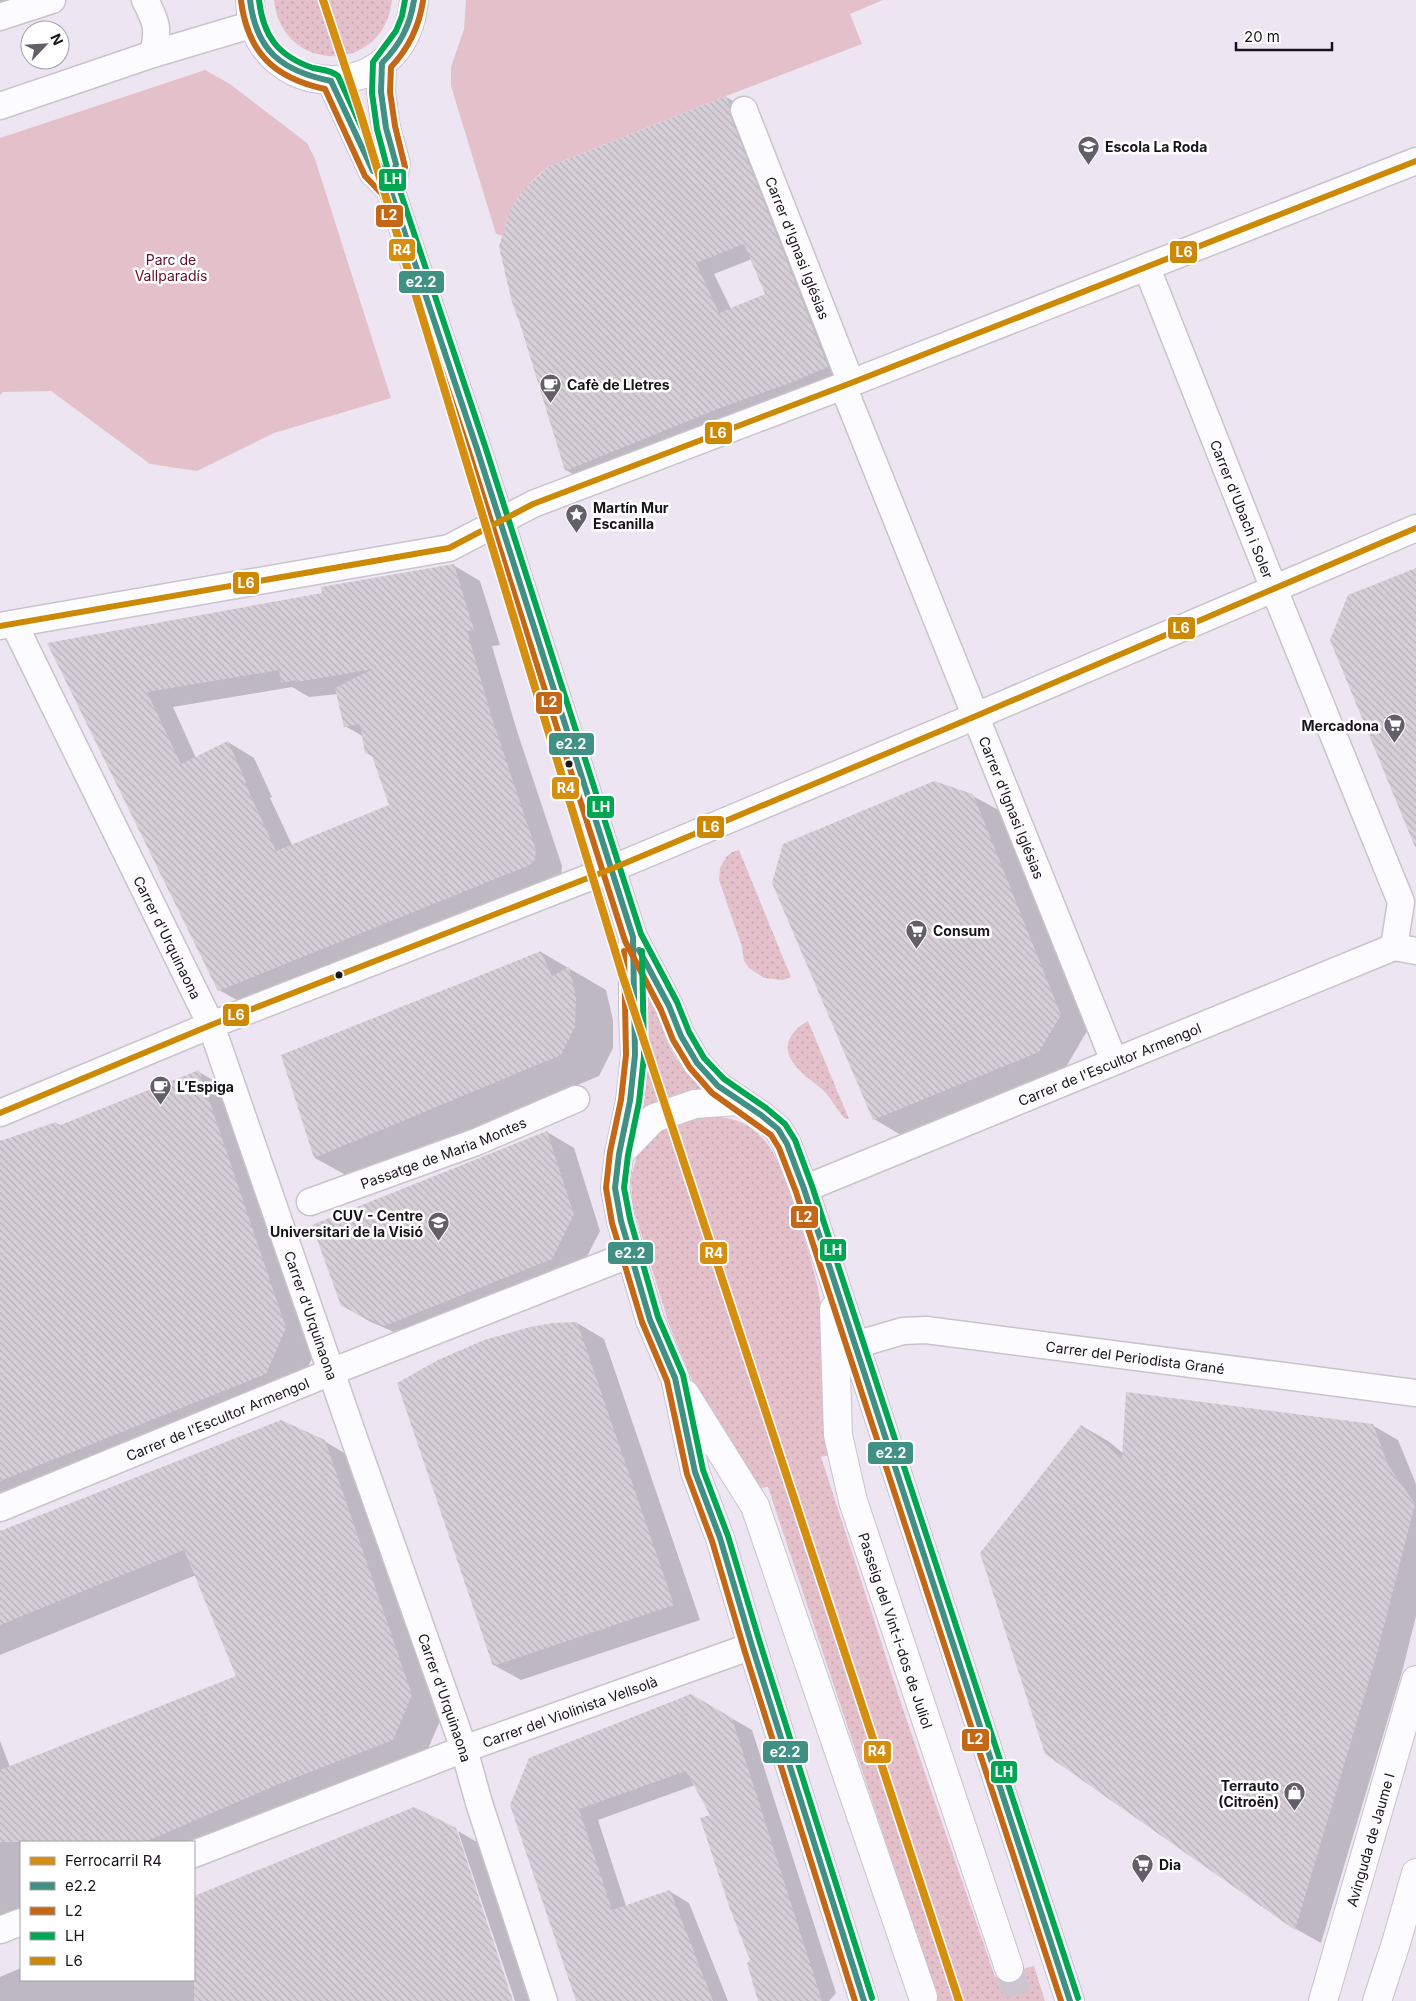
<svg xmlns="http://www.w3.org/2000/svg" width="1416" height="2001" font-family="Inter,sans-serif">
	<defs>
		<pattern id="grass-dots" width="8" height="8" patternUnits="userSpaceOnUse" patternTransform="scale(1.25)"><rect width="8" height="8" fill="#e4c0cb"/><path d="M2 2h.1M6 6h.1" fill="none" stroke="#c3a4ae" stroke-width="1.8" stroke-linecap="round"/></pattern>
		<pattern id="building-back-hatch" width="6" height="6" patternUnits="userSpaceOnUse" patternTransform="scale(1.25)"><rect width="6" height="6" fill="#d7cfd7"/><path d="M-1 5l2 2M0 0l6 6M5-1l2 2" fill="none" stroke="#b8b1b8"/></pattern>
	</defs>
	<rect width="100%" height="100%" fill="#ede6f2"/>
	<g fill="url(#grass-dots)">
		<path d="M 274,0 L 392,0 C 384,75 282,75 274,0 Z"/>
		<path d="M 739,850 L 791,977 L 783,980 L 764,978 L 749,968 L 744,961 L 742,947 L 719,880 L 720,868 L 726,857 L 732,852 Z"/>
		<path d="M 640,980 L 653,1001 L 665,1037 L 672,1052 L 687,1074 L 702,1089 C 680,1090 661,1101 642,1112 C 649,1064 651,1027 640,980 Z"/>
		<path d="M 808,1021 L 849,1119 L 844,1118 C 837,1109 831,1098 823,1090 C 813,1081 799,1073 792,1061 C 781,1044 793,1029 808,1021 Z"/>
		<path d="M 694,1116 C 716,1116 737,1116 755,1131 C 777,1149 784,1178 793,1204 C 804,1238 816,1271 821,1306 C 829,1355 830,1405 834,1454 L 821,1457 L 902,1706 L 995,1977 L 1034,1966 L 1045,2001 L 926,2001 L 937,1996 L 768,1487 L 760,1488 L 715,1422 L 692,1380 L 669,1324 L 632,1204 L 631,1178 L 637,1156 L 648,1141 L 665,1126 Z"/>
	</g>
	<g fill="#e4c0cb">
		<path d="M 466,0 L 883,0 L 850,14 L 862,44 L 726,96 L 548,167 C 524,186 508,206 503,236 L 496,234 L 451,86 L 451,67 L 464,29 Z"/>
		<path d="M 205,70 L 230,84 L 307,143 L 315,159 L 391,398 L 274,433 L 197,471 L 150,464 L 51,391 L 3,392 L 0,395 L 0,138 Z"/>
	</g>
	<g fill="#0003" fill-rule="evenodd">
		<path d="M 0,0 L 14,0 L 0,4 Z"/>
		<path d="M 726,97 L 745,108 L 846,377 L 584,481 L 566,470 ZM 752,259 L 767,295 L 731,309 L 714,274 Z"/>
		<path d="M 453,565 L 480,581 L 500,645 L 492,646 L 517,731 L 562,866 L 561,875 L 246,1005 L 219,990 L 49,644 L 324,594 ZM 292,687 L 309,697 L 338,694 L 345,726 L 364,737 L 366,753 L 374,757 L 391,806 L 292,845 L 270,798 L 272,797 L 254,758 L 228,742 L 196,758 L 173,707 Z"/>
		<path d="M 973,796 L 1000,811 L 1087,1031 L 1066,1067 L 901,1135 L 874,1119 Z"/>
		<path d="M 541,952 L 606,990 L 613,1020 L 613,1048 L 599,1076 L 353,1179 L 315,1158 L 282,1056 Z"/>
		<path d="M 199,1072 L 230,1090 L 317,1346 L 298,1391 L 0,1512 L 0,1143 L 56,1123 L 61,1126 Z"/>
		<path d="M 547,1132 L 574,1148 L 600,1231 L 578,1274 L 412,1340 L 369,1321 L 342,1305 Z"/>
		<path d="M 577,1323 L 604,1339 L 700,1620 L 521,1680 L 494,1665 Z"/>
		<path d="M 1372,1425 L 1398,1440 L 1416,1484 L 1416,1616 L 1402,1672 L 1321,1943 L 1296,1929 L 1046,1753 L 1082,1426 L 1108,1441 L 1124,1454 Z"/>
		<path d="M 324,1441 L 356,1460 L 443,1714 L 424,1758 L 194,1842 L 21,1842 L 21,1921 L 0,1930 L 0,1741 L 10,1767 L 237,1677 L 196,1575 L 0,1655 L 0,1532 Z"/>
		<path d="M 691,1695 L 752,1730 L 836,1993 L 829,2001 L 760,2001 L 751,1960 L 711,1816 L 695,1785 L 598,1820 L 626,1906 L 669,1891 L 689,1903 L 728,2001 L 578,2001 L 511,1805 Z"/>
		<path d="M 414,1808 L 512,2001 L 0,2001 L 0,1977 L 21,1968 L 21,1980 L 194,1980 L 194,1898 Z"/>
		<path d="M 458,1831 L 482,1845 L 534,2001 L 515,2001 Z"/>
	</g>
	<g fill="url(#building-back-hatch)" fill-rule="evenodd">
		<path d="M 726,96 L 730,106 L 730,115 L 828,367 L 790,383 L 720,408 L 565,471 L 521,327 L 512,302 L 499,247 L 510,210 L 524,189 L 548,167 ZM 744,244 L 765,294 L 719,313 L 696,263 Z"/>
		<path d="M 454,564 L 474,630 L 467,631 L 491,715 L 536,850 L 535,859 L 530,865 L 218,991 L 47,643 L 322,593 L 321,587 ZM 373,669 L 335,688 L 344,727 L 360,724 L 365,753 L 371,753 L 389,805 L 276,851 L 245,783 L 246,782 L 228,741 L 181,764 L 147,692 L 279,670 L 281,683 L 296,680 L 297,682 Z"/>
		<path d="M 1416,568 L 1416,847 L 1415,847 L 1330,640 L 1348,595 Z"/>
		<path d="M 934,781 L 973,794 L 1061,1015 L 1039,1052 L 873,1120 L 772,883 L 783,844 Z"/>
		<path d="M 541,951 L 552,976 L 569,967 L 576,998 L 575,1027 L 561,1055 L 314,1158 L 281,1055 Z"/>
		<path d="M 199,1070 L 286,1328 L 266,1374 L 0,1481 L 0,1141 L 56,1122 L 58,1126 Z"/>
		<path d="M 547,1131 L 574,1215 L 552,1259 L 384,1326 L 341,1306 L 312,1225 Z"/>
		<path d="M 577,1322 L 674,1605 L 493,1666 L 397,1383 L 438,1360 L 484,1340 L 530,1327 L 553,1323 Z"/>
		<path d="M 1126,1392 L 1373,1424 L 1388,1465 L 1415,1504 L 1376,1657 L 1295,1930 L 1045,1754 L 980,1553 L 1081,1425 L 1122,1458 Z"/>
		<path d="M 281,1420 L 325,1440 L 412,1695 L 393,1740 L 279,1784 L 145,1842 L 0,1842 L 0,1770 L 236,1676 L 184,1550 L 0,1625 L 0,1531 Z"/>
		<path d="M 691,1694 L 732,1718 L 822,2001 L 758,2001 L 747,1963 L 750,1960 L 730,1909 L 700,1818 L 710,1815 L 686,1771 L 579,1809 L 612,1910 L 670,1890 L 713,2001 L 576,2001 L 510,1805 L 529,1758 Z"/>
		<path d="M 414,1807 L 456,1828 L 513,2001 L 194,2001 L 194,1896 Z"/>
	</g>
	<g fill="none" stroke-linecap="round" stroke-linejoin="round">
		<path stroke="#cdc6d2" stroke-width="28" stroke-dasharray="28 14" stroke-linecap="butt" d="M 1009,1968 L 1019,2001"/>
		<defs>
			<g id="street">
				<path d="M 145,0 C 157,23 159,29 153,54"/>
				<path d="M 0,17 L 52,0"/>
				<path d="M 0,106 L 153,54 L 254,24"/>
				<path id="s1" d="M 744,110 L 851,383"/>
				<path id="s2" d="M 1147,268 L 1274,589 L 1401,902 L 1394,947"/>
				<path id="s3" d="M 843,386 L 1114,1061"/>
				<path id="s4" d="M 14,624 L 211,1025 L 355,1441 L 464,1749 L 479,1803 L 544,2001"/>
				<path d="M 0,626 L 449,548 L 533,504 L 851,383 L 1416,161"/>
				<path d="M 0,1113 L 211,1025 L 611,869 L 976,716 L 1416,528"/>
				<path id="s5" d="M 804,1189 L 1394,947 L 1416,951"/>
				<path id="s6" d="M 310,1202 L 476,1142 L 576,1099"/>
				<path id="s7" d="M 855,1345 L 903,1331 L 926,1330 L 1416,1393"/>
				<path id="s8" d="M 0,1508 L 331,1372 L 631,1254"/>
				<path id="s9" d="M 194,1854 L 464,1749 L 752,1646"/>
				<path d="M 0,1930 L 21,1922"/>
			</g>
			<g id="secondary">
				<path d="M 250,0 C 253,103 405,110 414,0"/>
				<path d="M 382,63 L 381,92 L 386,128 L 396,164 L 390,189"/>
				<path d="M 331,81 L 373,172 L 390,189 L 477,449 L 633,937 L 669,1006 L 681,1036 L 697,1063 L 718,1086 L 761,1115 L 778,1129 L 787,1144 L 804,1189 L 1070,2001"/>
				<path d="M 633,941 L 633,1015 L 635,1055 L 630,1101 L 619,1154 L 615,1188 L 621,1221 L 650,1320 L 675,1378 L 695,1472 L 720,1538 L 752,1646 L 864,2001"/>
				<path d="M 619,1154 L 654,1118 L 695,1104 L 738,1101"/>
				<path id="s10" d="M 834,1309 L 838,1435 L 853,1501 L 1009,1968"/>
				<path d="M 685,1394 L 755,1506 L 923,1997"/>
				<path id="s11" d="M 1323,2001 L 1416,1680"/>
				<path d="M 1377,2001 L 1396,1943 L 1416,1873"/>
			</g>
		</defs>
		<use href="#street" stroke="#c9c3cd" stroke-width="29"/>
		<use href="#secondary" stroke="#c9c3cd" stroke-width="30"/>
		<use href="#street" stroke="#fcfbfd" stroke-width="26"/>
		<use href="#secondary" stroke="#fcfbfd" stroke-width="28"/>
		<defs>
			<g id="bus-1">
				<path d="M 250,0 C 256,51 282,71 331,81"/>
				<path d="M 414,0 C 410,26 400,45 382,63 L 381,92 L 386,128 L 396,164 L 390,189 L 477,449 L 633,937 L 635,1055 L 630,1101 L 619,1154 L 615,1188 L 621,1221 L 650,1320 L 675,1378 L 695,1472 L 720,1538 L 752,1646 L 864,2001"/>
				<path d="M 331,81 L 373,171"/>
				<path d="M 639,950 L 669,1006 L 681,1036 L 697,1063 L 718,1086 L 761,1115 L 778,1129 L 787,1144 L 804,1189 L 1070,2001"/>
			</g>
			<g id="bus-2">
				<path d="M 241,1 C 248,53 274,78 325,89 L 365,176 L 382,194 L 469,452 L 625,941 L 661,1010 L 673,1040 L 690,1068 L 712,1093 L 771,1135 L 779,1148 L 796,1192 L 1061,2001"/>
				<path d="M 405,167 L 395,126 L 390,92 L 391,67 C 409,48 419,27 423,1"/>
				<path d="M 624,951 L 626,1055 L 621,1100 L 610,1152 L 606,1188 L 612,1223 L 642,1322 L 667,1381 L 687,1474 L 712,1541 L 744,1649 L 855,2001"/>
			</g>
			<g id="bus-3">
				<path d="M 259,0 C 263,36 278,56 313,68 C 321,70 331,70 338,76 L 380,167 L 398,185 L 485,446 L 641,934 L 677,1002 L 689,1032 L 704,1058 L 724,1079 L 766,1108 L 785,1124 L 795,1140 L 812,1186 L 1078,1998"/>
				<path d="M 387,167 L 377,129 L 372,93 L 373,62 L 396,31 L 402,16 L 405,0"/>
				<path d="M 642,951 L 644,1056 L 639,1102 L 628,1155 L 624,1188 L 630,1219 L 658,1317 L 683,1375 L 703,1470 L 728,1536 L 760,1643 L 872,1998"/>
			</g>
			<g id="bus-4">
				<path d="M 0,626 L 449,548 L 533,504 L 851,383 L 1416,161"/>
				<path d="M 0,1113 L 211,1025 L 611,869 L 976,716 L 1416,528"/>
			</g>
		</defs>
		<use href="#bus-1" stroke="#fff" stroke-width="10"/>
		<use href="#bus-2" stroke="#fff" stroke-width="10"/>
		<use href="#bus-3" stroke="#fff" stroke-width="10"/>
		<use href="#bus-4" stroke="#fff" stroke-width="10"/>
		<use href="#bus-1" stroke="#409183" stroke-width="6"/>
		<use href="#bus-2" stroke="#c46716" stroke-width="6"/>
		<use href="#bus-3" stroke="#00a651" stroke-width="6"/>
		<use href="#bus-4" stroke="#cb8906" stroke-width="6"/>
		<defs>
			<path id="rail-1" d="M 323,0 L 360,112 L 623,977 L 959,2001"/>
		</defs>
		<use href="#rail-1" stroke="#fff" stroke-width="11"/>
		<use href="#rail-1" stroke="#d58e0f" stroke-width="8"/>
	</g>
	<defs>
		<symbol id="school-pin" viewBox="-11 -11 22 30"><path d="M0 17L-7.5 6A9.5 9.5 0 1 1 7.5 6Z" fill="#635e67" stroke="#fff"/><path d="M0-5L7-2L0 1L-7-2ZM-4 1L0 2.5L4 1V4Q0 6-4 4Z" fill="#fff"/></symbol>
		<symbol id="cafe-pin" viewBox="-11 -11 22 30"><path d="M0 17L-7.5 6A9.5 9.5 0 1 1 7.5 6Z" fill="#635e67" stroke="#fff"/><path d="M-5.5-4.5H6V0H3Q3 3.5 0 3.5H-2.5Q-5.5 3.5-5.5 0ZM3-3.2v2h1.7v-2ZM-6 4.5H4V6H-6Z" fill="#fff"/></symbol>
		<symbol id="sight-pin" viewBox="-11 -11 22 30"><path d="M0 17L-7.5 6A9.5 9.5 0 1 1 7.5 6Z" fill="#635e67" stroke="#fff"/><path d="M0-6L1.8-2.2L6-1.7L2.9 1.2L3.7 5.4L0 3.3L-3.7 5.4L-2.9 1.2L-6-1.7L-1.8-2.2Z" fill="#fff"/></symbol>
		<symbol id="supermarket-pin" viewBox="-11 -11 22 30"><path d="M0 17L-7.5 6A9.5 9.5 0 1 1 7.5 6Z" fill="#635e67" stroke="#fff"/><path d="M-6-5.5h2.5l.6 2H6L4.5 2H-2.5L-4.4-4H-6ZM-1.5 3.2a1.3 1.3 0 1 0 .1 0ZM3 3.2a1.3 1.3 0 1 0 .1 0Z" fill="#fff"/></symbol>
		<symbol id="university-pin" viewBox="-11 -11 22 30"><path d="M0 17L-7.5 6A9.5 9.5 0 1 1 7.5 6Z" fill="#635e67" stroke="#fff"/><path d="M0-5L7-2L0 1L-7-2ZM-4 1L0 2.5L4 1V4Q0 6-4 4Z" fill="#fff"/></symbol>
		<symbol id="shop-pin" viewBox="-11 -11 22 30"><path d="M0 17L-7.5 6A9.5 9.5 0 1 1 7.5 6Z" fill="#635e67" stroke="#fff"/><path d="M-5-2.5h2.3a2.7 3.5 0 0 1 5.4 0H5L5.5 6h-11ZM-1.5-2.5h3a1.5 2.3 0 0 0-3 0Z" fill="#fff"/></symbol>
	</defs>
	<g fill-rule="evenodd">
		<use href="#school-pin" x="1076" y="134" width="25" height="34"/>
		<use href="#cafe-pin" x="538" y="372" width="25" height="34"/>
		<use href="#sight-pin" x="564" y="502" width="25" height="34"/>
		<use href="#supermarket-pin" x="1382" y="712" width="25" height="34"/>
		<use href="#supermarket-pin" x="904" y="918" width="25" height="34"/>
		<use href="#cafe-pin" x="148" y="1074" width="25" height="34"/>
		<use href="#university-pin" x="426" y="1210" width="25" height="34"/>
		<use href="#shop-pin" x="1282" y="1780" width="25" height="34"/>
		<use href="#supermarket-pin" x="1130" y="1852" width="25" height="34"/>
	</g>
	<g fill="#19141c" stroke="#fff" stroke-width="2">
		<circle cx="569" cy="764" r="4.5"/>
		<circle cx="339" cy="975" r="4.5"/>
	</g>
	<g text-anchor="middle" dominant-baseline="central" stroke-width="5" stroke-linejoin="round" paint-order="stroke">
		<g font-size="14" font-weight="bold" fill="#19141c" stroke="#fff" text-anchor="start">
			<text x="1105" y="146">Escola La Roda</text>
			<text x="567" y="384">Cafè de Lletres</text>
			<text x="593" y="507">Martín Mur<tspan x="593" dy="16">Escanilla</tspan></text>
			<text x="1379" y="725" text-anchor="end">Mercadona</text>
			<text x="933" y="930">Consum</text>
			<text x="177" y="1086">L’Espiga</text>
			<text x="423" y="1215" text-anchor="end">CUV - Centre<tspan x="423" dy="16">Universitari de la Visió</tspan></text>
			<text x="1279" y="1785" text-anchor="end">Terrauto<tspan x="1279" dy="16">(Citroën)</tspan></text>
			<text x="1159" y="1864">Dia</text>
		</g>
		<g font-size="14" fill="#19141c" stroke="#fff">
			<text stroke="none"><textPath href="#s1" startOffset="148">Carrer d'Ignasi Iglésias</textPath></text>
			<text stroke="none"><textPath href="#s2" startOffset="259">Carrer d'Ubach i Soler</textPath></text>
			<text stroke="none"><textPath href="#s3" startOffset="454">Carrer d'Ignasi Iglésias</textPath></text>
			<text stroke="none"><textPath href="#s4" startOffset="349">Carrer d'Urquinaona</textPath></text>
			<text stroke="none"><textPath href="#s5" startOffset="330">Carrer de l'Escultor Armengol</textPath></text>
			<text stroke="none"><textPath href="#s6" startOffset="142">Passatge de Maria Montes</textPath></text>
			<text stroke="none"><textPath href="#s4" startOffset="754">Carrer d'Urquinaona</textPath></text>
			<text stroke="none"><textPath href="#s7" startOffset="284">Carrer del Periodista Grané</textPath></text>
			<text stroke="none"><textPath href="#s8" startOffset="235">Carrer de l'Escultor Armengol</textPath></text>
			<text stroke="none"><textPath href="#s10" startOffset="330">Passeig del Vint-i-dos de Juliol</textPath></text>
			<text stroke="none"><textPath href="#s4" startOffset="1159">Carrer d'Urquinaona</textPath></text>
			<text stroke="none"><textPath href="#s9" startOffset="402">Carrer del Violinista Vellsolà</textPath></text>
			<text stroke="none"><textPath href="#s11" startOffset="168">Avinguda de Jaume I</textPath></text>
		</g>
		<g font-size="14" fill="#630d29" stroke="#fff">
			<text x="171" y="259">Parc de<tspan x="171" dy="16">Vallparadís</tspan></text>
		</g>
	</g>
	<g stroke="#fff" stroke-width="2">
		<rect x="378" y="168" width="29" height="24" rx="5" fill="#00a651"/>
		<rect x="375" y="204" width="29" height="24" rx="5" fill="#c46716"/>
		<rect x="388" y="238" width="28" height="24" rx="5" fill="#d58e0f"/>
		<rect x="1169" y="240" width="29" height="24" rx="5" fill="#cb8906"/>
		<rect x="398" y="270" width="47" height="24" rx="5" fill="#409183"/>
		<rect x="704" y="421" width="29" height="24" rx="5" fill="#cb8906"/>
		<rect x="232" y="571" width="28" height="24" rx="5" fill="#cb8906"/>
		<rect x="1167" y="616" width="29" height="24" rx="5" fill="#cb8906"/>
		<rect x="535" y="691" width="28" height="24" rx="5" fill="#c46716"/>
		<rect x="548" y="732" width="47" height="24" rx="5" fill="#409183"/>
		<rect x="551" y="776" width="29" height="24" rx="5" fill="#d58e0f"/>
		<rect x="586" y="795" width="29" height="24" rx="5" fill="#00a651"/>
		<rect x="696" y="815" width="29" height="24" rx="5" fill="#cb8906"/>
		<rect x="222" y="1003" width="28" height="24" rx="5" fill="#cb8906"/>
		<rect x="790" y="1205" width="29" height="24" rx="5" fill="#c46716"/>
		<rect x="819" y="1238" width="28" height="24" rx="5" fill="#00a651"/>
		<rect x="699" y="1241" width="29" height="24" rx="5" fill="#d58e0f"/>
		<rect x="607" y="1241" width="47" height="24" rx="5" fill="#409183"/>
		<rect x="867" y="1441" width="47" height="24" rx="5" fill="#409183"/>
		<rect x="961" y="1728" width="29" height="24" rx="5" fill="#c46716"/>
		<rect x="863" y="1740" width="29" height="24" rx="5" fill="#d58e0f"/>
		<rect x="762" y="1740" width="47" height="24" rx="5" fill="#409183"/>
		<rect x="990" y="1760" width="28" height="24" rx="5" fill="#00a651"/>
	</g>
	<g font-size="14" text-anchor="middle" font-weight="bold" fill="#fff">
		<text x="393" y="184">LH</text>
		<text x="389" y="220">L2</text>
		<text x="402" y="255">R4</text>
		<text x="1184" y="257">L6</text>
		<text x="421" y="287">e2.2</text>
		<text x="718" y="438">L6</text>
		<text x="246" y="588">L6</text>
		<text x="1181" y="633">L6</text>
		<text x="549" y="707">L2</text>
		<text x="571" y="749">e2.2</text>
		<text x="566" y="793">R4</text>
		<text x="601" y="812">LH</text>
		<text x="711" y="832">L6</text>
		<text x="236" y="1020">L6</text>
		<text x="804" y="1222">L2</text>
		<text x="833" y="1255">LH</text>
		<text x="714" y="1258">R4</text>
		<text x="630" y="1258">e2.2</text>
		<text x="891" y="1458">e2.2</text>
		<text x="975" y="1744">L2</text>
		<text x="877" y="1756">R4</text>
		<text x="785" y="1757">e2.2</text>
		<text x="1004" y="1777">LH</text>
	</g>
	<rect x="20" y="1841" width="175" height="140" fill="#ffffff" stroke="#a3a1a4"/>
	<rect x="30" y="1857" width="25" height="8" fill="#d58e0f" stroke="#a3a1a4"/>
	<text x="65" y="1866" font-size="15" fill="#19141c">Ferrocarril R4</text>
	<rect x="30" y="1882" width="25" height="8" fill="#409183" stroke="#a3a1a4"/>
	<text x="65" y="1891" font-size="15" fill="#19141c">e2.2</text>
	<rect x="30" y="1907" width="25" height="8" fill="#c46716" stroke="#a3a1a4"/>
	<text x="65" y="1916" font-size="15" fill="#19141c">L2</text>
	<rect x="30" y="1932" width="25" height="8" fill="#00a651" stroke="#a3a1a4"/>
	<text x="65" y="1941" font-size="15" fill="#19141c">LH</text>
	<rect x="30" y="1957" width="25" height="8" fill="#cb8906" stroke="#a3a1a4"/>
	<text x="65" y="1966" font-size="15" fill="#19141c">L6</text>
	<g transform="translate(45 45) rotate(65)"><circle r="24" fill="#ffffff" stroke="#a3a1a4"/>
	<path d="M0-4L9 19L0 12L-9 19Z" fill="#635e67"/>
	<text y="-8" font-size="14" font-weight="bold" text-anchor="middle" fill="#19141c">N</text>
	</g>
	<path d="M1236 42v8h96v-8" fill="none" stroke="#19141c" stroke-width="2.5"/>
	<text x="1244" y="42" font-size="15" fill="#19141c" stroke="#ffffff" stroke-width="4" paint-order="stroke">20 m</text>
</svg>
